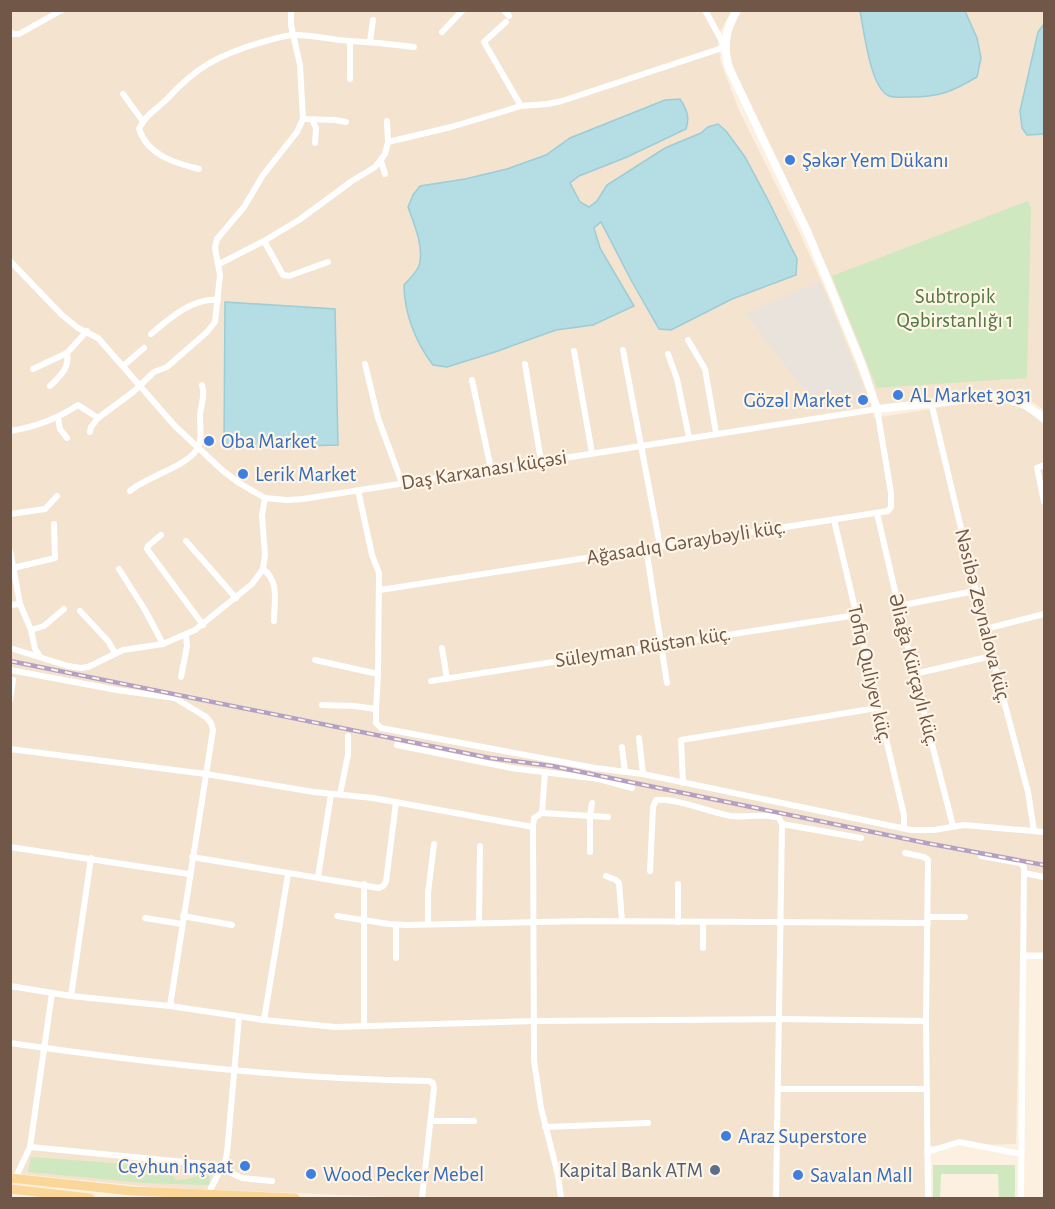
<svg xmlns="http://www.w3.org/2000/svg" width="1055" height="1209" font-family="'Alegreya Sans',sans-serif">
	<rect width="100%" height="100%" fill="#fcf1e0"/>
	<g fill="#f3e3cf">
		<path d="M 11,11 L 731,11 L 721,30 L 718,44 L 721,63 L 739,110 L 799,231 L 828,296 L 870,399 L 874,418 L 974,402 L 997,400 L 1014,404 L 1028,411 L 1044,425 L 1044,952 L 1020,952 L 1016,1144 L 925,1146 L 925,1198 L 413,1198 L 151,1187 L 11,1173 Z"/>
		<path d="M 741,11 L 1044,11 L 1044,410 L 1022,395 L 1001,392 L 879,406 L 867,368 L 830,274 L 791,189 L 744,92 L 731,61 L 729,50 L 730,35 Z"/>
	</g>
	<path fill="#eae3dc" d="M 820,282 L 864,390 L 855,394 L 859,405 L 821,411 L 745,313 Z"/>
	<g fill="#cfe8bf">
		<path d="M 1028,201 L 1031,208 L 1027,378 L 877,388 L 832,276 Z"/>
		<path d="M 31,1157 L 165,1167 L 176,1180 L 189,1179 L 204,1173 L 210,1177 L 209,1185 L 143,1183 L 28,1172 Z"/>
		<path d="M 933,1165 L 1015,1165 L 1015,1198 L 999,1198 L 998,1174 L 941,1174 L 940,1198 L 933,1198 Z"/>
	</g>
	<g fill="#b5dde4" stroke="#9cccd6" stroke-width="1.5">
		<path d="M 860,11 L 965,11 L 977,38 L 981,58 L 977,77 C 953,91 940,97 912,97 C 905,97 896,98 889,96 C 870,88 864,30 860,11 Z"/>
		<path d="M 1044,24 L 1044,134 L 1027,135 L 1022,128 L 1020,111 L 1038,32 Z"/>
		<path d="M 680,99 C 687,110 690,117 686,129 L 627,157 L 579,176 L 570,183 L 580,202 L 589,207 L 597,201 L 607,185 L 665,148 L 701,133 L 708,127 L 718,124 L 726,131 L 745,157 L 769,202 L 797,259 L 796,275 L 732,299 L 671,330 L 659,329 L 631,280 L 601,222 L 594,228 L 600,248 L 634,306 L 593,325 L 556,330 L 495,352 L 447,367 L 433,365 C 416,343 404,313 404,285 C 409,279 419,271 420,262 C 423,244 414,224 408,207 L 413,195 L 420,186 L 465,179 L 507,169 L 546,155 L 570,138 L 665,100 Z"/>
		<path d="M 225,302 L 335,309 L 338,445 L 224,448 Z"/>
	</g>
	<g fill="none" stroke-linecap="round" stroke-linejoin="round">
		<g stroke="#fff" stroke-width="6">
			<path d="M 504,10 L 509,16"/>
			<path d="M 506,22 L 484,42 L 521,106"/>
			<path d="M 10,31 L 13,34 L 19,34 L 62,10"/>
			<path d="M 442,32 L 463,10"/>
			<path d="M 370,41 L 373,20"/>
			<path d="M 350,79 L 350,41"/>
			<path d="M 123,94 L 142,120"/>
			<path d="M 303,119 L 335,120 L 346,122"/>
			<path d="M 313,121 L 316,128 L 315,143"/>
			<path d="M 387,121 L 388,142"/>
			<path d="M 381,161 L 385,174"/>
			<path d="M 199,169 C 174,163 148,155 139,129 C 145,115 157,109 167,99 C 196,67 219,55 259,43 C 271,40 284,35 295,35 C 314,35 332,40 350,41 C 372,42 393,44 414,47"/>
			<path d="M 264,241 L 283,275 L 289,276 L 328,262"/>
			<path d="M 10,261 L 62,315 L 78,328 L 98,338 L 175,426 L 222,470 L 239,483 L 265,498 L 287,500 L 303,499 L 877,409 L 891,493 L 891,507 L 888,511 L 380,590"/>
			<path d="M 219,264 L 264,241 L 299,220 L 352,181 L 375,167 L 385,154 L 388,142 L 451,127 L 521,106 L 547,104 L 562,101 L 725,47 L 705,10"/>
			<path d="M 151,334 C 170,318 192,298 218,300"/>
			<path d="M 688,340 L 705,369 L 716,433"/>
			<path d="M 623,350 L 660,546"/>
			<path d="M 574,351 L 592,453"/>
			<path d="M 668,354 L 677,379 L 689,437"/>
			<path d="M 365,364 L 378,418 L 402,483"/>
			<path d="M 525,364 L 541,461"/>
			<path d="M 123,366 L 144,348"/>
			<path d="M 33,369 L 67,353 L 87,331"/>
			<path d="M 472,380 L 491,469"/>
			<path d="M 50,386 C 60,376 70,368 67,353"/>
			<path d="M 931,402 L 985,629 L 1028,792 L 1034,831"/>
			<path d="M 58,418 L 60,429 L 67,438"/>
			<path d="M 10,431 C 36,427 57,419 78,405 L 98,418 L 133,392 L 154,372 L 167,367 L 207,332 L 215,322 L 220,275 L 215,248 L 217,239 L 244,207 L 263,175 L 297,132 L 303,119 L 300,65 L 291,25 L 291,10"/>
			<path d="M 90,432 L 91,427 L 98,418"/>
			<path d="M 1044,465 L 1037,468 L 1044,502"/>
			<path d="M 358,490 L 372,555 L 379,573 L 378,674 L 376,709"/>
			<path d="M 130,491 C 147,476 193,465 199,445 C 202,436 200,426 200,417 C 200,404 206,398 202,385"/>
			<path d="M 877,513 L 914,674 L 953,826"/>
			<path d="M 10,514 L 45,509 L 57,496"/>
			<path d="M 834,520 L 904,815 L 904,828"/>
			<path d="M 161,535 L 148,546 L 147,549 L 203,625"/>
			<path d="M 186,541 L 236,598"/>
			<path d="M 646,548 L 667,683"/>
			<path d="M 10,550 L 20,604 L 31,630 L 35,649 L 39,655"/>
			<path d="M 13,568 L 55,558 L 54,524"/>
			<path d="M 119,569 L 145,610 L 163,644"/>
			<path d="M 263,569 C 280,582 274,601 274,621"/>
			<path d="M 10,605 L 20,604"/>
			<path d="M 898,606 L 975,591"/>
			<path d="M 80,611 L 108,641 L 115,653"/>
			<path d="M 985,629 L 1044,614"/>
			<path d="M 31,630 L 44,626 L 64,609"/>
			<path d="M 10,648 L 68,666 L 81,668 L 88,667 L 123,650 L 163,644 L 195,630 L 252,584 L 263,569 L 265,555 L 262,515 L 265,498"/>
			<path d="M 442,648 L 447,679"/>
			<path d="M 315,660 L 378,674"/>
			<path d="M 10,670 L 117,690 L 175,698 L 206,717 L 211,723 L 213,730 L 170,1006"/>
			<path d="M 914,674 L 992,656"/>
			<path d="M 181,677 L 187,646 L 186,635"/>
			<path d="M 431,681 L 856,615"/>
			<path d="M 10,700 L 13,680"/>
			<path d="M 322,705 L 354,706 L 376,709 L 376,723 L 381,728 L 595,768 L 643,774 L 911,830 L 934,830 L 964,825 L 1044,832"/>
			<path d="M 639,738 L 643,774"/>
			<path d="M 397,745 L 511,768 L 599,779 L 632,788"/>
			<path d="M 622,747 L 625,772"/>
			<path d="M 10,749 L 206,774 L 314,792 L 373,798 L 533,827"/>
			<path d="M 545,772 L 542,813 L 534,818 L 533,827 L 534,1060 L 541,1108 L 558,1175 L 561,1198"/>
			<path d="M 683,783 L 681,740 L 877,708"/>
			<path d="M 340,794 L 348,755 L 348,736"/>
			<path d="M 542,813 L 608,817"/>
			<path d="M 782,824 L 861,838"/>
			<path d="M 10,847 L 189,874"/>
			<path d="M 590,852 L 590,816 L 592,803"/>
			<path d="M 905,853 L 924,857 L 928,860 L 926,1021 L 928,1198"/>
			<path d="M 981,856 L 1020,863 L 1024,867 L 1021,1198"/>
			<path d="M 192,857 L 379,888 L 383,886 L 386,882 L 396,802"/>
			<path d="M 650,871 L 653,807 L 656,800 C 673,797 712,813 731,816 C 747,818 765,813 779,818 L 782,824 L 776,1198"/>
			<path d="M 1024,873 L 1044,877"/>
			<path d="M 606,876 L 616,880 L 619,883 L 622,921"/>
			<path d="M 318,877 L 331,794"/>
			<path d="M 183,916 L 232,925"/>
			<path d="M 337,916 L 389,924 L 407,925 L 583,921 L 928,923"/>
			<path d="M 928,917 L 965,917"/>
			<path d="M 145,918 L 182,924"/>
			<path d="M 678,922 L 678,884"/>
			<path d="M 479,923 L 480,846"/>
			<path d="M 428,924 L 428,893 L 434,844"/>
			<path d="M 703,948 L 703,922"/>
			<path d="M 1024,956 L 1044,956"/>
			<path d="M 396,958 L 396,925"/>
			<path d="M 10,986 L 71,996 L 170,1006 L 264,1020 L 335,1027 L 534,1021 L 780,1019 L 926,1021"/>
			<path d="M 71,996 L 91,858"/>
			<path d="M 264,1020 L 288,874"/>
			<path d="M 364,1026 L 364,884"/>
			<path d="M 10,1043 C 149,1063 289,1079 429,1081 L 433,1083 L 434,1088 L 422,1198"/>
			<path d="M 778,1089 L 926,1089"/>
			<path d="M 431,1121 L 474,1121"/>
			<path d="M 545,1127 L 648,1123"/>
			<path d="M 30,1147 L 205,1164 L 216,1166 L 242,1178 L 272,1181"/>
			<path d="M 927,1152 L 959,1142 L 1021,1154"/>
			<path d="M 15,1179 L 30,1147 L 52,993"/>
			<path d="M 209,1195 L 211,1188 L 225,1162 L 227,1153 L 239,1017"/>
		</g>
		<path stroke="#fff" stroke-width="8" d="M 737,10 C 725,30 723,47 729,68 L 808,233 L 861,362 L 877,409 L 996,396 L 1025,405 L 1044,418"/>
		<g stroke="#fad799" stroke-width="9">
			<path d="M 10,1178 L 132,1191 L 295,1198"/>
			<path d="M 10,1189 L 90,1198"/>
		</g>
		<defs>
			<path id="rail" d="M 10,661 L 490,758 L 552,766 L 926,843 L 1044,865"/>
		</defs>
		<use href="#rail" stroke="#b4a0c4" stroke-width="4.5"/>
		<use href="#rail" stroke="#fff5e6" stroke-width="2" stroke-dasharray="7" stroke-linecap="butt"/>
	</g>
	<g fill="#3f7fe0" stroke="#fff5e6" stroke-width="2">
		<circle cx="790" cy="160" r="6"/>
		<circle cx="898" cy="395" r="6"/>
		<circle cx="863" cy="400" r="6"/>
		<circle cx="209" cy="441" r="6"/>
		<circle cx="243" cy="474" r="6"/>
		<circle cx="726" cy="1136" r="6"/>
		<circle cx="245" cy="1166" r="6"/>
		<circle cx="311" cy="1174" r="6"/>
		<circle cx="798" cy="1175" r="6"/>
	</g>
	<circle fill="#5c6f8a" stroke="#fff5e6" stroke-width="2" cx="715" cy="1170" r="6"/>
	<g text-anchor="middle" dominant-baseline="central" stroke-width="4.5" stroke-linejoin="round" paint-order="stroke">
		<g font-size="21" fill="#366cbe" stroke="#fff5e6" text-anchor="start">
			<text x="802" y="160">Şəkər Yem Dükanı</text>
			<text x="910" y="395">AL Market 3031</text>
			<text x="851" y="400" text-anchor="end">Gözəl Market</text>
			<text x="221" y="441">Oba Market</text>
			<text x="255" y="474">Lerik Market</text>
			<text x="738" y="1136">Araz Superstore</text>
			<text x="233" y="1166" text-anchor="end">Ceyhun İnşaat</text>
			<text x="323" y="1174">Wood Pecker Mebel</text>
			<text x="810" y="1175">Savalan Mall</text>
		</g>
		<g font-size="21" fill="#507841" stroke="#fff5e6">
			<text x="955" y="296">Subtropik<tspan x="955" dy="24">Qəbirstanlığı 1</tspan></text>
		</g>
		<g font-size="21" fill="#715748" stroke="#fff5e6">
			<text transform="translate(484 470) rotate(-9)">Daş Karxanası küçəsi</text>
			<text transform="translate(686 542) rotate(-9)">Ağasadıq Gəraybəyli küç.</text>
			<text transform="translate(983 616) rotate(76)">Nəsibə Zeynalova küç.</text>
			<text transform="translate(643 647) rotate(-9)">Süleyman Rüstən küç.</text>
			<text transform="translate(914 670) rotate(76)">Əliağa Kürçaylı küç.</text>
			<text transform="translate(870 674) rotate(77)">Tofiq Quliyev küç.</text>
		</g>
		<g font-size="21" fill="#4e5e75" stroke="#fff5e6" text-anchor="end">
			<text x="703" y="1170">Kapital Bank ATM</text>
		</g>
	</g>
	<rect width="1055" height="1209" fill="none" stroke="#715748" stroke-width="24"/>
</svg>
